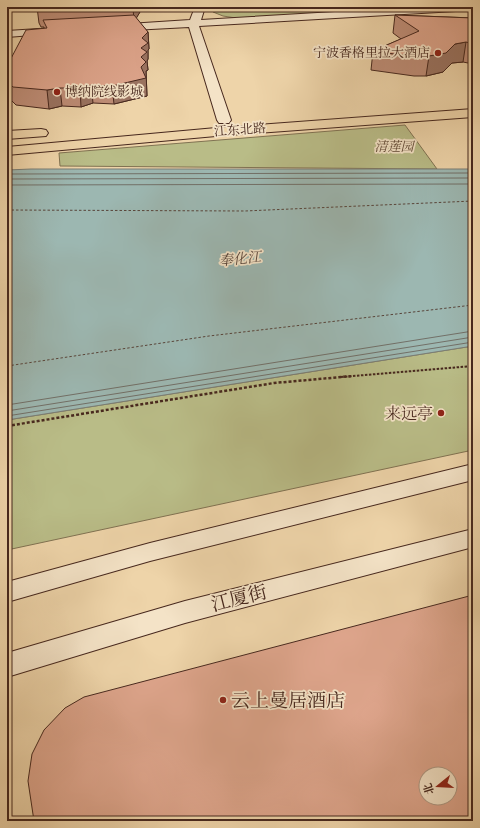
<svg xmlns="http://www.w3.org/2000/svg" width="480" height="828" font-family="'IM FELL Great Primer','Noto Serif SC',serif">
	<rect width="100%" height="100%" fill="#eed4a9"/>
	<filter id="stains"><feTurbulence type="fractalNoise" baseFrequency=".005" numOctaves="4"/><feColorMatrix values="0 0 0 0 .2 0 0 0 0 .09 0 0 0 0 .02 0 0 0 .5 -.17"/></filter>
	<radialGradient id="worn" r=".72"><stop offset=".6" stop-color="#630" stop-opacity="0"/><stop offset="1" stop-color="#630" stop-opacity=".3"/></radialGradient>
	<g fill="#b9bc87" stroke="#807252">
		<path d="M 213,7 L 437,7 L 236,18 L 223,16 L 213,12 Z"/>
		<path d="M 405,125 L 437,169 L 60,166 L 59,153 Z"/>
		<path d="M 473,346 L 473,450 L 7,550 L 7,420 Z"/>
	</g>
	<path fill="#9cb7b1" stroke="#7a7e76" d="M 31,169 L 473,169 L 473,346 L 7,420 L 7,170 Z"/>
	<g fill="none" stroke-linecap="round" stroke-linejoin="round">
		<g stroke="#727068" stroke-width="1">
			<path d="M 7,174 L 473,173"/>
			<path d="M 7,179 L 473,178"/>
			<path d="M 7,185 L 473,184"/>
			<path d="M 7,405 L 473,331"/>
			<path d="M 7,411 L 473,337"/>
			<path d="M 7,416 L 473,342"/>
		</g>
		<g stroke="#58453b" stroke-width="1" stroke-dasharray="2.5 2" stroke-linecap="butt">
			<path d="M 7,210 L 245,211 L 473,201"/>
			<path d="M 7,366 L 209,336 L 473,305"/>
		</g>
		<defs>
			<g id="secondary">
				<path d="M 195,7 L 205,7 L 201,20 L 419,7 L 473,7 L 473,10 L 199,26 L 231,120 L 229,123 L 219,123 L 217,120 L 189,27 L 113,31 L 107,28 L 113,25 L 190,20 Z"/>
				<path d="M 54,28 L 58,29 L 60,31 L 58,33 L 7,37 L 7,31 Z"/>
				<path d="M 473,464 L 473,480 L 150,561 L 7,602 L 7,582 L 150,543 Z"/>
				<path d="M 473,529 L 473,547 L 185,623 L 7,677 L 7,653 L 185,601 Z"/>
			</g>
			<g id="primary">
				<path d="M 473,109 L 473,117 L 216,136 L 7,155 L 7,147 L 216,128 Z"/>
				<path d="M 41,129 L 46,130 L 48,133 L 46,136 L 7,139 L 7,131 Z"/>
			</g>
		</defs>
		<use href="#secondary" stroke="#47281e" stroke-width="2"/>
		<use href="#primary" stroke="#47281e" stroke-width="2"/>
		<path stroke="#47281e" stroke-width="2" stroke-dasharray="2.5 1.5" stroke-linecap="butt" d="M 341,377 L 473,366"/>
		<path stroke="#47281e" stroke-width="2.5" stroke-dasharray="3 2" stroke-linecap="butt" d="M 7,426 L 274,383 L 353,376"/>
		<use href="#secondary" fill="#f4e3c7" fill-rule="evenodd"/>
		<use href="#primary" fill="#eed4a9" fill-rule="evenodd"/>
	</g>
	<g fill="#bf8e78" stroke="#47281e">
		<path d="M 37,7 L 143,7 L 136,18 L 148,32 L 149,49 L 148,50 L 148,59 L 147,61 L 148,70 L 146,71 L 147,96 L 114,104 L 93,103 L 81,107 L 62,106 L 49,109 L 16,105 L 7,96 L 7,66 L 44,28 L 44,27 L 41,27 L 39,23 Z"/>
		<path d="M 395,15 L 473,18 L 473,64 L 463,62 L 452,63 L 443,72 L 426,76 L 414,76 L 371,70 L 373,51 L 401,39 L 393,33 Z"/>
	</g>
	<g fill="#9b7462" stroke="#47281e">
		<path d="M 133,7 L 143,7 L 134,22 Z"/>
		<path d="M 148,32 L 149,49 L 148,50 L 148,59 L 147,61 L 148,70 L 146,71 L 147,96 L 114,104 L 112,86 L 141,48 L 142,38 Z"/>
		<path d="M 466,42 L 463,62 L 452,63 L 443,72 L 426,76 L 429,56 L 455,44 Z"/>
		<path d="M 91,85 L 93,103 L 81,107 L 80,88 Z"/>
		<path d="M 60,88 L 62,106 L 49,109 L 47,90 Z"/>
	</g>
	<g fill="#dea58c" stroke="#47281e" fill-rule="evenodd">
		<path d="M 37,7 L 118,7 L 39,11 Z"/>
		<path d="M 134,15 L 148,32 L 142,38 L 148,43 L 141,48 L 147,52 L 141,57 L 146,62 L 141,67 L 146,78 L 112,86 L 91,85 L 80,88 L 60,88 L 47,90 L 13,87 L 7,81 L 7,66 L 26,30 L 47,28 L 43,20 Z"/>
		<path d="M 395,15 L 473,18 L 473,44 L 466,42 L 455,44 L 446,53 L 429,56 L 416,57 L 373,51 L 419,31 Z"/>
		<path d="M 473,595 L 473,821 L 34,821 L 28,781 L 32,754 L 44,730 L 65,708 L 84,697 ZM 426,774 L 450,774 L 450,798 L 426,798 Z"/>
	</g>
	<g fill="#8f2418" stroke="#f4e3c7" stroke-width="1.5">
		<circle cx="438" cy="53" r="4"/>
		<circle cx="57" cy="92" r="4"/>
		<circle cx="441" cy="413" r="4"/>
		<circle cx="223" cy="700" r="4"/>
	</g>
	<g text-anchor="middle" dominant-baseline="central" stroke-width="3.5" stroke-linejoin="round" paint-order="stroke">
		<g font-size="13" fill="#47281e" stroke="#f4e3c7" text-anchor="end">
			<text x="430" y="53">宁波香格里拉大酒店</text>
			<text x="65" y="92" text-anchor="start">博纳院线影城</text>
		</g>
		<g font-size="13" fill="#47281e" stroke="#f4e3c7">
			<text transform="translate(240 130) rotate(-4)">江东北路</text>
		</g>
		<g font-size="13" font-style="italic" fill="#5e4633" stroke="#f4e3c7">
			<text x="394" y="147">清莲园</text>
		</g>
		<g font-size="14" font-style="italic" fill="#58453b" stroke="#f4e3c7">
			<text transform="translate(240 259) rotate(-6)">奉化江</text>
		</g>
		<g font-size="16" fill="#47281e" stroke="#f4e3c7" text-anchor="end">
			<text x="433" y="413">来远亭</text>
		</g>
		<g font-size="19" fill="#47281e" stroke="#f4e3c7">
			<text transform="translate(239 598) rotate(-14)">江厦街</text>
		</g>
		<g font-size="19" fill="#47281e" stroke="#f4e3c7" text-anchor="start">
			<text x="231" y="700">云上曼居酒店</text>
		</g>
	</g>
	<rect width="480" height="828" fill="none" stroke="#eed4a9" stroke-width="24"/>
	<rect x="8" y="8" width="464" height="812" fill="none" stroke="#47281e" stroke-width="2"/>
	<rect x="12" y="12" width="456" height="804" fill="none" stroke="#47281e"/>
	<g transform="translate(438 786) rotate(252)"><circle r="19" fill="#f4e3c7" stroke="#af9883"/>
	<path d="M0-3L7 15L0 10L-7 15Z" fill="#8f2418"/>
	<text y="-6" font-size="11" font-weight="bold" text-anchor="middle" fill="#47281e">北</text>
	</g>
	<rect width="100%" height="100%" filter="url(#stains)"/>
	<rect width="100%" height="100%" fill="url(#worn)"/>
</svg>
